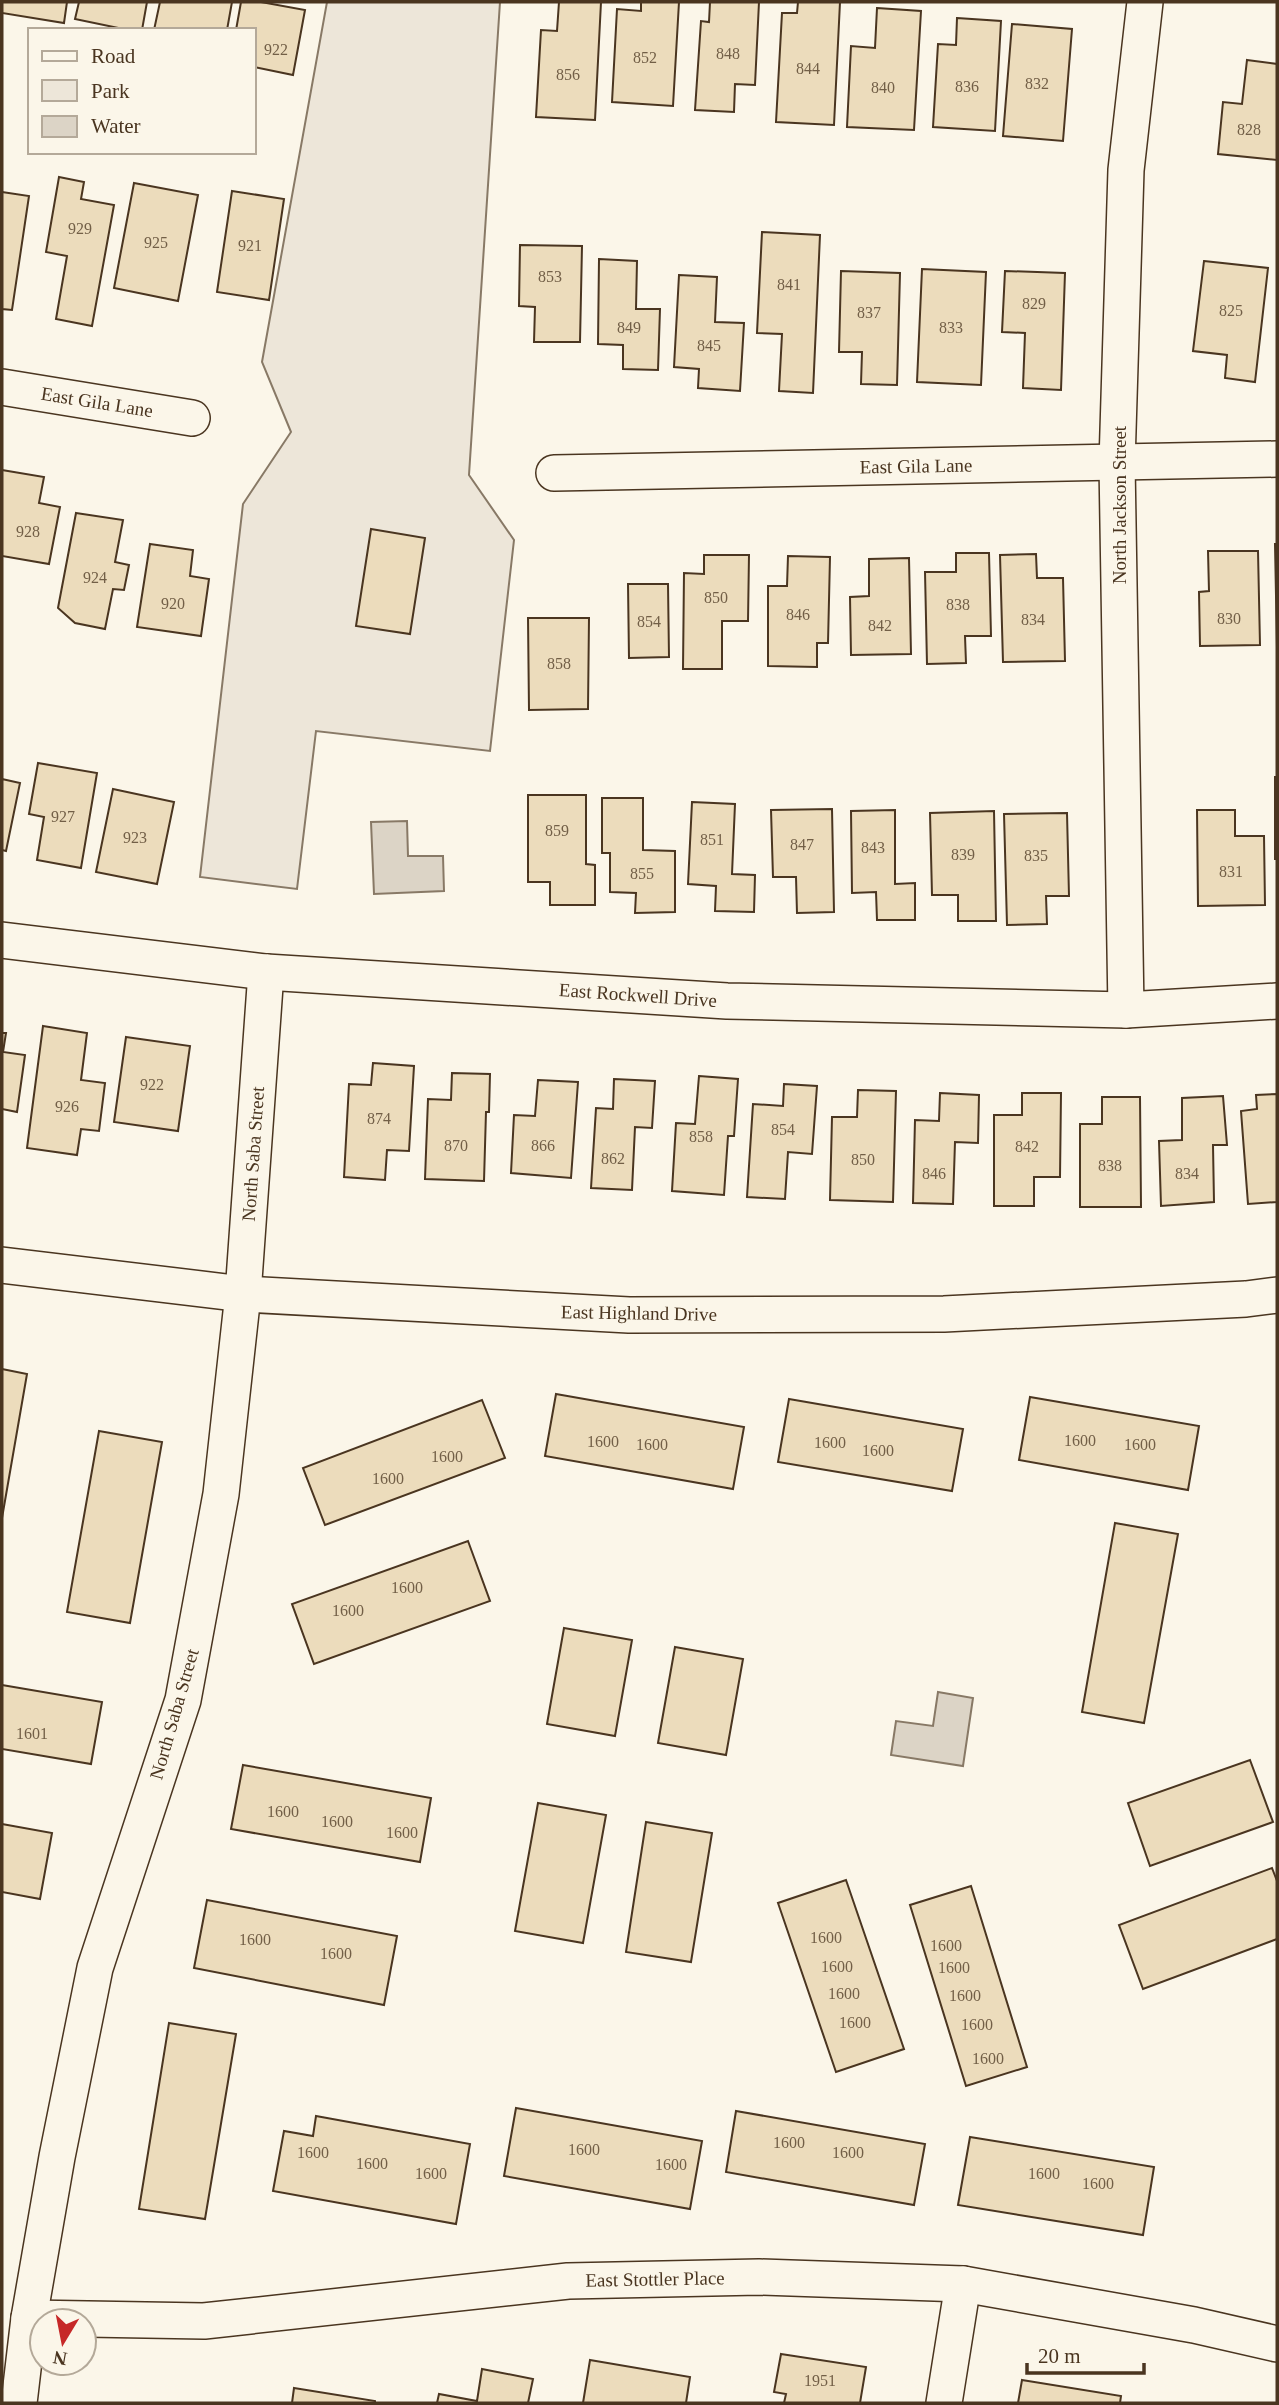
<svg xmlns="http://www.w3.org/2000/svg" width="1279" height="2405" font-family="Georgia,serif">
	<rect width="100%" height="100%" fill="#fbf6e9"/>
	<path fill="#ede6d9" stroke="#887966" stroke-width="2" d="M 327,2 L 500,2 L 469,475 L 514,540 L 490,751 L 316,731 L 297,889 L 200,877 L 243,504 L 291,432 L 262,362 Z"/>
	<g fill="#dcd4c6" stroke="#887966" stroke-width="2">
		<path d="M 407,821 L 408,856 L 443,856 L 444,891 L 374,894 L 371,822 Z"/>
		<path d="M 938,1692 L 973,1698 L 963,1766 L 891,1755 L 896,1721 L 933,1726 Z"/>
	</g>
	<g fill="#ecdcbc" stroke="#4a3520" stroke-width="2">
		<path d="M 2,2 L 67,2 L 64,23 L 2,13 Z"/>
		<path d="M 79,2 L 147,2 L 142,30 L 128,30 L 75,19 Z"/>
		<path d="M 160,2 L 232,2 L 227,30 L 154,30 Z"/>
		<path d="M 241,2 L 261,2 L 305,10 L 293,75 L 254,67 L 254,30 L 236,30 Z"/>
		<path d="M 559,2 L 601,2 L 595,120 L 536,117 L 541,30 L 557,31 Z"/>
		<path d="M 641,2 L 679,2 L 673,106 L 612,102 L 617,9 L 641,11 Z"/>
		<path d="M 710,2 L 759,2 L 755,85 L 735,84 L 734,112 L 695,110 L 701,21 L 709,22 Z"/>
		<path d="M 798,2 L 840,2 L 834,125 L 776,122 L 782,13 L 797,13 Z"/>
		<path d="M 877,8 L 921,11 L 914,130 L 847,127 L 851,46 L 875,48 Z"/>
		<path d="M 957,18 L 1001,21 L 995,131 L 933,127 L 938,44 L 956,45 Z"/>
		<path d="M 1012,24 L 1072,29 L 1063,141 L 1003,136 Z"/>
		<path d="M 1247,60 L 1277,64 L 1277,160 L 1218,154 L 1223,102 L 1242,104 Z"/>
		<path d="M 59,177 L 84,182 L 81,199 L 114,205 L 92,326 L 56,319 L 67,256 L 46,252 Z"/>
		<path d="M 134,183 L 198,195 L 178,301 L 114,288 Z"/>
		<path d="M 232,191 L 284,199 L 269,300 L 217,292 Z"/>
		<path d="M 2,192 L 29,196 L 12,310 L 2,309 Z"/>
		<path d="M 762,232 L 820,235 L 813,393 L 779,391 L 782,334 L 757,333 Z"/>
		<path d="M 520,245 L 582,246 L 580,342 L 534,342 L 535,307 L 519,306 Z"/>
		<path d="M 599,259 L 637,261 L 636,309 L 660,309 L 658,370 L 623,369 L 623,345 L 598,344 Z"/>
		<path d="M 1204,261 L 1268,268 L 1255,382 L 1225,378 L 1227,355 L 1193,351 Z"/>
		<path d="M 922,269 L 986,272 L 981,385 L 917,382 Z"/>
		<path d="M 841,271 L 900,273 L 897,385 L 861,384 L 862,352 L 839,352 Z"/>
		<path d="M 1005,271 L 1065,273 L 1061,390 L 1023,388 L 1025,333 L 1002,332 Z"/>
		<path d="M 679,275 L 717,277 L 715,322 L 744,323 L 740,391 L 698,388 L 699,369 L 674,367 Z"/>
		<path d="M 2,470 L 44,477 L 39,503 L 60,507 L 49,564 L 2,556 Z"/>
		<path d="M 76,513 L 123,520 L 115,562 L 129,565 L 124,590 L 113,589 L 105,629 L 75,623 L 58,608 Z"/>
		<path d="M 371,529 L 425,538 L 410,634 L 356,626 Z"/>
		<path d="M 150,544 L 193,550 L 190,576 L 209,579 L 201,636 L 137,627 Z"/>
		<path d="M 1275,544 L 1277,544 L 1277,647 Z"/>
		<path d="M 1208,551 L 1258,551 L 1260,645 L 1200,646 L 1199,592 L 1209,591 Z"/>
		<path d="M 956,553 L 989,553 L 991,636 L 965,636 L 966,663 L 927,664 L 925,572 L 956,572 Z"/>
		<path d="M 1036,554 L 1037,578 L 1063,578 L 1065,661 L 1003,662 L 1000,555 Z"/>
		<path d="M 704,555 L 749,555 L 748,621 L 722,621 L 722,669 L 683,669 L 684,573 L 704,574 Z"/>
		<path d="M 788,556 L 830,557 L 828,643 L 817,643 L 817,667 L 768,666 L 768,586 L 787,586 Z"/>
		<path d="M 909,558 L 911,654 L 851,655 L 850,597 L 869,596 L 869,559 Z"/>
		<path d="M 628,584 L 668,584 L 669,657 L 629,658 Z"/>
		<path d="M 528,618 L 589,618 L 588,709 L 529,710 Z"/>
		<path d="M 38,763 L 97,773 L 81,868 L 37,860 L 44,817 L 29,814 Z"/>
		<rect x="1275" y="777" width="2" height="82"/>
		<path d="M 2,779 L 20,783 L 6,851 L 2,850 Z"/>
		<path d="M 113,789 L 174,802 L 157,884 L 96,872 Z"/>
		<path d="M 528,795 L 586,795 L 586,864 L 595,865 L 595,905 L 550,905 L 550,882 L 528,882 Z"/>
		<path d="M 602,798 L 643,798 L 643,850 L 675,851 L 675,912 L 635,913 L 636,893 L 610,892 L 610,853 L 602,853 Z"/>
		<path d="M 692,802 L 735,804 L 732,874 L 755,875 L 754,912 L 715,911 L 716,886 L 688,884 Z"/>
		<path d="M 832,809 L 834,912 L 797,913 L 796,877 L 773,877 L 771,810 Z"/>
		<path d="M 895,810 L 895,884 L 915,883 L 915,920 L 877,920 L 876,892 L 852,893 L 851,811 Z"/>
		<path d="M 1197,810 L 1235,810 L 1235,836 L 1264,836 L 1265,905 L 1198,906 Z"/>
		<path d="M 994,811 L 996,921 L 958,921 L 958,895 L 932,895 L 930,813 Z"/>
		<path d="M 1067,813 L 1069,896 L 1046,896 L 1047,924 L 1007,925 L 1004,814 Z"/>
		<path d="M 43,1026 L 87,1033 L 81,1080 L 105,1083 L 99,1131 L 81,1129 L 77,1155 L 27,1148 Z"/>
		<path d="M 2,1033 L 6,1033 L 3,1052 L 25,1055 L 17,1112 L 2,1109 Z"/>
		<path d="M 126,1037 L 190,1046 L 178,1131 L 114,1122 Z"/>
		<path d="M 373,1063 L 414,1066 L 409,1151 L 387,1150 L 385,1180 L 344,1177 L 349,1084 L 371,1085 Z"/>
		<path d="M 452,1073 L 490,1074 L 489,1112 L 486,1112 L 484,1181 L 425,1179 L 428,1099 L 451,1100 Z"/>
		<path d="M 699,1076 L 738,1079 L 734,1136 L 728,1136 L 724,1195 L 672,1191 L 676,1123 L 695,1124 Z"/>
		<path d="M 614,1079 L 655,1081 L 652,1128 L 635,1127 L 632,1190 L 591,1188 L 596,1108 L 613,1109 Z"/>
		<path d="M 538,1080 L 578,1082 L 571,1178 L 511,1173 L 514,1115 L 535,1116 Z"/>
		<path d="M 784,1084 L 817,1086 L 812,1154 L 788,1152 L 785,1199 L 747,1197 L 753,1104 L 783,1106 Z"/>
		<path d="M 858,1090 L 896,1091 L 893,1202 L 830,1200 L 832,1117 L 857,1117 Z"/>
		<path d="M 940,1093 L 979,1095 L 978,1143 L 955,1142 L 953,1204 L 913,1203 L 915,1120 L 939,1121 Z"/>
		<path d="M 1022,1093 L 1061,1093 L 1060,1177 L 1034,1177 L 1034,1206 L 994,1206 L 994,1115 L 1022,1115 Z"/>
		<path d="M 1277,1094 L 1277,1202 L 1248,1204 L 1241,1111 L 1257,1109 L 1256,1095 Z"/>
		<path d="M 1223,1096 L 1227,1145 L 1213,1145 L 1214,1202 L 1161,1206 L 1159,1141 L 1182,1140 L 1182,1098 Z"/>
		<path d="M 1102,1097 L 1140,1097 L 1141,1207 L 1080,1207 L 1080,1124 L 1102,1124 Z"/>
		<path d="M 2,1369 L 27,1374 L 2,1518 Z"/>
		<path d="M 556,1394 L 744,1427 L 733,1489 L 545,1456 Z"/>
		<path d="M 1030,1397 L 1199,1426 L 1188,1490 L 1019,1460 Z"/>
		<path d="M 789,1399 L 963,1429 L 952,1491 L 778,1462 Z"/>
		<path d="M 482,1400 L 505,1458 L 325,1525 L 303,1468 Z"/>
		<path d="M 99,1431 L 162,1442 L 130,1623 L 67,1612 Z"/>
		<path d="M 1115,1523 L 1178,1534 L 1144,1723 L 1082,1712 Z"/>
		<path d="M 468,1541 L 490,1601 L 314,1664 L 292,1604 Z"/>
		<path d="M 564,1628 L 632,1640 L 615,1736 L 547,1724 Z"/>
		<path d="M 675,1647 L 743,1659 L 726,1755 L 658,1743 Z"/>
		<path d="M 2,1685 L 102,1702 L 91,1764 L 2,1749 Z"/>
		<path d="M 1250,1760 L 1273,1822 L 1150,1866 L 1128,1803 Z"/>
		<path d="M 243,1765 L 431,1798 L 420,1862 L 231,1829 Z"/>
		<path d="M 538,1803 L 606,1815 L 583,1943 L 515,1931 Z"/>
		<path d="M 646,1822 L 712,1833 L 691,1962 L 626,1952 Z"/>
		<path d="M 2,1824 L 52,1833 L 40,1899 L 2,1892 Z"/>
		<path d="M 1272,1868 L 1277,1881 L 1277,1939 L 1143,1989 L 1119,1925 Z"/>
		<path d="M 846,1880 L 904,2049 L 836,2072 L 778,1903 Z"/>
		<path d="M 971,1886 L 1027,2067 L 966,2086 L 910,1905 Z"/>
		<path d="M 207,1900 L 397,1936 L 384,2005 L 194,1968 Z"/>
		<path d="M 169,2023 L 236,2034 L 205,2219 L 139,2209 Z"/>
		<path d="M 516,2108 L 702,2141 L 690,2209 L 504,2176 Z"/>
		<path d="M 736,2111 L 925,2144 L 914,2205 L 726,2172 Z"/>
		<path d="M 316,2116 L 470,2144 L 456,2224 L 273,2191 L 284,2131 L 313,2136 Z"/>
		<path d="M 970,2137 L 1154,2167 L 1143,2235 L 958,2205 Z"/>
		<path d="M 781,2354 L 866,2367 L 860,2403 L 784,2403 L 786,2394 L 774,2392 Z"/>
		<path d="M 590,2360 L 690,2377 L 686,2403 L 583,2403 Z"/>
		<path d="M 482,2369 L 533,2379 L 528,2403 L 437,2403 L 439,2394 L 477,2401 Z"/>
		<path d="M 1022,2380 L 1121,2396 L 1120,2403 L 1018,2403 Z"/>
		<path d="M 294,2388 L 375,2401 L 375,2403 L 292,2403 Z"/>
	</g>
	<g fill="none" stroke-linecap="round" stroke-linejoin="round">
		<defs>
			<g id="street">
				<path d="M 2,387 L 192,418"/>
				<path d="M 554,473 L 1277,459"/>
				<path d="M 2,940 L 266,972 L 727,1001 L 1126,1010 L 1277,1001"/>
				<path d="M 1126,1010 L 1117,463 L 1126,170 L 1145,2"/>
				<path d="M 2,1265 L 243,1294 L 629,1315 L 944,1314 L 1246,1299 L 1277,1295"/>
				<path d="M 29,2318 L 204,2321 L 568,2281 L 759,2277 L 963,2284 L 1194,2325 L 1277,2344"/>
				<path d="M 19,2403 L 29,2318 L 57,2157 L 95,1968 L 183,1700 L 221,1494 L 243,1294 L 266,972"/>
				<path d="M 944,2403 L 963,2284"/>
			</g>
		</defs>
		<use href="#street" stroke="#4a3520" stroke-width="38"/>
		<use href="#street" stroke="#fbf6e9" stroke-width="35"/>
	</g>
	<g text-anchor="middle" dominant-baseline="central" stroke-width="5" stroke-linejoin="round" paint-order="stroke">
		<g font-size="16" fill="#725f47">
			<text x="276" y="49">922</text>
			<text x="728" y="53">848</text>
			<text x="645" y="57">852</text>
			<text x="808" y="68">844</text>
			<text x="568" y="74">856</text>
			<text x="1037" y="83">832</text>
			<text x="967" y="86">836</text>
			<text x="883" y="87">840</text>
			<text x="1249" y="129">828</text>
			<text x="80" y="228">929</text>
			<text x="156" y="242">925</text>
			<text x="250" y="245">921</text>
			<text x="550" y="276">853</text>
			<text x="789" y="284">841</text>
			<text x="1034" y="303">829</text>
			<text x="1231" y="310">825</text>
			<text x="869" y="312">837</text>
			<text x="629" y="327">849</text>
			<text x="951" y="327">833</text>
			<text x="709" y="345">845</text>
			<text x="28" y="531">928</text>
			<text x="95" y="577">924</text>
			<text x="716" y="597">850</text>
			<text x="173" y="603">920</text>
			<text x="958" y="604">838</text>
			<text x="798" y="614">846</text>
			<text x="1229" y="618">830</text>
			<text x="1033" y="619">834</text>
			<text x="649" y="621">854</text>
			<text x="880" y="625">842</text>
			<text x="559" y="663">858</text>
			<text x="63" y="816">927</text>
			<text x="557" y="830">859</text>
			<text x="135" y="837">923</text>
			<text x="712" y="839">851</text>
			<text x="802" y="844">847</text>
			<text x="873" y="847">843</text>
			<text x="963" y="854">839</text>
			<text x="1036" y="855">835</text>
			<text x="1231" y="871">831</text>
			<text x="642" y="873">855</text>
			<text x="152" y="1084">922</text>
			<text x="67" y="1106">926</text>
			<text x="379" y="1118">874</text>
			<text x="783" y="1129">854</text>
			<text x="701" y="1136">858</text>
			<text x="456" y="1145">870</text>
			<text x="543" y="1145">866</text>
			<text x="1027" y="1146">842</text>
			<text x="613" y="1158">862</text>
			<text x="863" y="1159">850</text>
			<text x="1110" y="1165">838</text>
			<text x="934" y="1173">846</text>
			<text x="1187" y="1173">834</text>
			<text x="1080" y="1440">1600</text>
			<text x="603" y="1441">1600</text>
			<text x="830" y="1442">1600</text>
			<text x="652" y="1444">1600</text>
			<text x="1140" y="1444">1600</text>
			<text x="878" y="1450">1600</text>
			<text x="447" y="1456">1600</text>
			<text x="388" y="1478">1600</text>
			<text x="407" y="1587">1600</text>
			<text x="348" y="1610">1600</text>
			<text x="32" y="1733">1601</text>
			<text x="283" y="1811">1600</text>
			<text x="337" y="1821">1600</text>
			<text x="402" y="1832">1600</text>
			<text x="826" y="1937">1600</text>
			<text x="255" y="1939">1600</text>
			<text x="946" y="1945">1600</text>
			<text x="336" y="1953">1600</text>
			<text x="837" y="1966">1600</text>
			<text x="954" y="1967">1600</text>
			<text x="844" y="1993">1600</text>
			<text x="965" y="1995">1600</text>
			<text x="855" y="2022">1600</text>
			<text x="977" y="2024">1600</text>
			<text x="988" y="2058">1600</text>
			<text x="789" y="2142">1600</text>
			<text x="584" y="2149">1600</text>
			<text x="313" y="2152">1600</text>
			<text x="848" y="2152">1600</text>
			<text x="372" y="2163">1600</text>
			<text x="671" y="2164">1600</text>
			<text x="431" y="2173">1600</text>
			<text x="1044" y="2173">1600</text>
			<text x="1098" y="2183">1600</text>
			<text x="820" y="2380">1951</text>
		</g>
		<g font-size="19" fill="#4a3520" stroke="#fbf6e9">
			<text transform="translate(97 402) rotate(9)">East Gila Lane</text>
			<text transform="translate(916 466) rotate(-1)">East Gila Lane</text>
			<text transform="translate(1119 505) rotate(-90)">North Jackson Street</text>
			<text transform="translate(638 995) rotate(4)">East Rockwell Drive</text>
			<text transform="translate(253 1154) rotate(-86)">North Saba Street</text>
			<text transform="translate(639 1313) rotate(1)">East Highland Drive</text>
			<text transform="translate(174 1714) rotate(-74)">North Saba Street</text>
			<text transform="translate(655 2279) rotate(-1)">East Stottler Place</text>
		</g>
	</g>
	<rect width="1279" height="2405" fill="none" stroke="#4a3520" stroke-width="7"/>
	<rect x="28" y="28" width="228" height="126" fill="#fbf6e9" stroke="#b4a999" stroke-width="2"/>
	<rect x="42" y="51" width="35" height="10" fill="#fbf6e9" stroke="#b4a999" stroke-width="2"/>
	<text x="91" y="63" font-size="21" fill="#4a3520">Road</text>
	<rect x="42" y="80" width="35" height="21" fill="#ede6d9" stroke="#b4a999" stroke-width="2"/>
	<text x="91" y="98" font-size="21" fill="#4a3520">Park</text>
	<rect x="42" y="116" width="35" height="21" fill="#dcd4c6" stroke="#b4a999" stroke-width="2"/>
	<text x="91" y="133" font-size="21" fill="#4a3520">Water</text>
	<g transform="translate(63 2342) rotate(190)"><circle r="33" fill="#fbf6e9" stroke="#b4a999" stroke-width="2"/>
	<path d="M0-5L12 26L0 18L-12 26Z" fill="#c62828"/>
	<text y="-10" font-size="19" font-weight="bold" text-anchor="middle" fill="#4a3520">N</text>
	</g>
	<path d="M1027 2363v10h117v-10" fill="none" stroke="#4a3520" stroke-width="3.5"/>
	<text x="1038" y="2363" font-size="21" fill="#4a3520" stroke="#fbf6e9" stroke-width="5" paint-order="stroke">20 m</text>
</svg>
